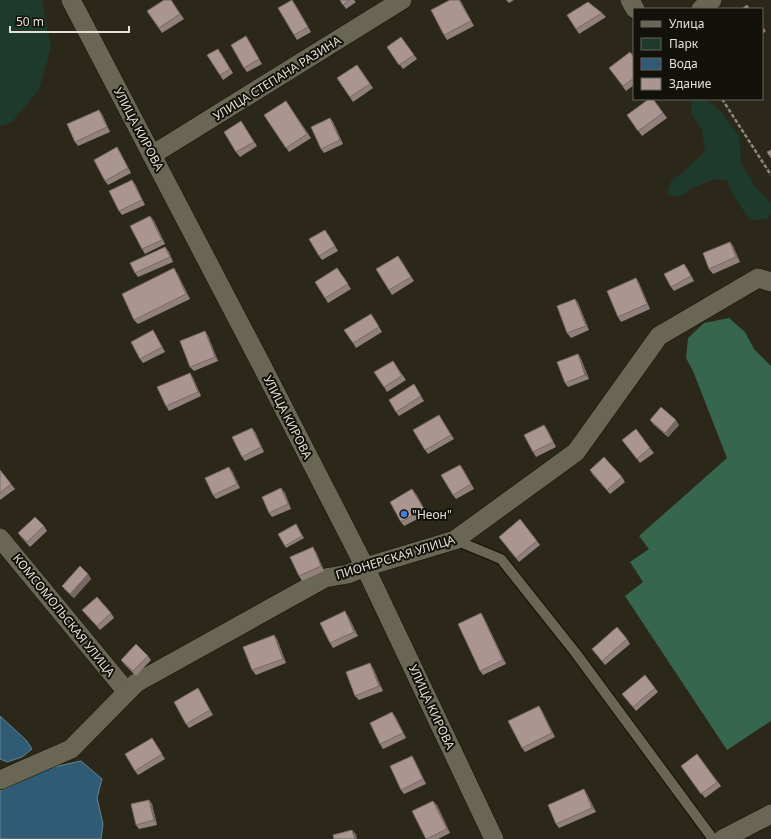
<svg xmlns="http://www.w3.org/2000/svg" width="771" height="839" font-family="'Noto Sans',sans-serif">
	<rect width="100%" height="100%" fill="#2c2819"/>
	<g fill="#1e3a2c">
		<path d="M 0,0 L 42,0 L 51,47 L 39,90 L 11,123 L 0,126 Z"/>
		<path d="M 692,99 L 705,99 L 720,110 L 739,136 L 741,162 L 756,188 L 771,203 L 771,213 L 767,219 L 750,220 L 735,198 L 727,181 L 714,179 L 694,187 L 679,197 L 667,195 L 671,181 L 689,167 L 705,151 L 702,130 L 691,113 Z"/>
	</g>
	<path fill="#37664f" d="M 729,318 L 745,332 L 754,349 L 771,366 L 771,721 L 727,750 L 625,596 L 643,582 L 630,562 L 649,549 L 639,536 L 727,458 L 693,371 L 686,358 L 688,338 L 704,323 Z"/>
	<g fill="#2f5c74" stroke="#658492">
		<path d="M 0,716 L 26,740 L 32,749 L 22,757 L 7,762 L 0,759 Z"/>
		<path d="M 81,761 L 102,779 L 97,798 L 103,824 L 101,839 L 0,839 L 0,791 L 49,768 Z"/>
	</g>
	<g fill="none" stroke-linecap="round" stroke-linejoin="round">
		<defs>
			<path id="service" d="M 455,540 L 501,559 L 575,652 L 713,839"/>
			<g id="minor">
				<path d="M 71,0 L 261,364 L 365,567 L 494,839"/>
				<path d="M 630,0 L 635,9"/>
				<path d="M 701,9 L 712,0"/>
				<path d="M 152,155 L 402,0"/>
				<path d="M 0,538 L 127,692"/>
				<path d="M 0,780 L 71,749 L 136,683 L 325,578 L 348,574 L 365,567 L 455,540 L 576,452 L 659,336 L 758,278 L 771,282"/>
				<path d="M 723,839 L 771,814"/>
			</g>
		</defs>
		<use href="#service" stroke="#141104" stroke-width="12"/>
		<use href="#minor" stroke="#141104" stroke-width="20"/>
		<path stroke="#8b887b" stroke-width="2.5" stroke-dasharray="4 2" stroke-linecap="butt" d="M 722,99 L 771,175"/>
		<use href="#service" stroke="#696654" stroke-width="10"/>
		<use href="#minor" stroke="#696654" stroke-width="19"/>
	</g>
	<g fill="#92807c">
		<path d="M 171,0 L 184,19 L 162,33 L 147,11 Z"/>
		<path d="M 340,0 L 354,0 L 356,2 L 346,9 Z"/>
		<path d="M 460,0 L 474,26 L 447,40 L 444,35 Z"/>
		<path d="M 506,0 L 514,0 L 509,3 Z"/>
		<path d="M 295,4 L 311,32 L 297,40 L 294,35 Z"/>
		<path d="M 602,13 L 606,17 L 579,34 L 567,15 Z"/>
		<path d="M 762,26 L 766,31 L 762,34 Z"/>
		<path d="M 401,37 L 417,59 L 403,69 L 387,47 Z"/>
		<path d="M 249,41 L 262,64 L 247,72 L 244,68 Z"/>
		<path d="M 221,53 L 233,73 L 223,80 L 220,75 Z"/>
		<path d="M 634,57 L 634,85 L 626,91 L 609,68 Z"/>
		<path d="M 357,65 L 373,88 L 353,102 L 337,78 Z"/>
		<path d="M 653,99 L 667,118 L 642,136 L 627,115 Z"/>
		<path d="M 286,101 L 311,138 L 289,152 L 264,115 Z"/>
		<path d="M 102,114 L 110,132 L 78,146 L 75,142 Z"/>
		<path d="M 330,118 L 333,122 L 343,144 L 324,153 L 321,149 Z"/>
		<path d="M 241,121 L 257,146 L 240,157 L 236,152 Z"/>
		<path d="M 120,152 L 131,173 L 108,185 L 105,181 Z"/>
		<path d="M 135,184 L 145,205 L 122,215 L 119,211 Z"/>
		<path d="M 150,216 L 154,221 L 165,244 L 145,254 L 142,249 Z"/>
		<path d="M 328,234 L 338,251 L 322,260 L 319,256 Z"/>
		<path d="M 730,242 L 733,246 L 740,262 L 713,274 L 709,269 Z"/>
		<path d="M 165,247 L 169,252 L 173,262 L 138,277 L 135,273 Z"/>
		<path d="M 401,260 L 414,281 L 392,295 L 389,290 Z"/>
		<path d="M 337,268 L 351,289 L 328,303 L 325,298 Z"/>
		<path d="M 687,268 L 694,281 L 674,291 L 671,287 Z"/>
		<path d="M 177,273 L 190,299 L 138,324 L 134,320 Z"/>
		<path d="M 636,278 L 639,283 L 650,309 L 621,322 L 618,317 Z"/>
		<path d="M 575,299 L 578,303 L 589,330 L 571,338 L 567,333 Z"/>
		<path d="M 374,318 L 382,332 L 356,348 L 353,343 Z"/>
		<path d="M 205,331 L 208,336 L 218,361 L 194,371 L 190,367 Z"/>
		<path d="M 156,335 L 165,352 L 143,363 L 140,359 Z"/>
		<path d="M 578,354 L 581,359 L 589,379 L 568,387 L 565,383 Z"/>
		<path d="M 393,361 L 406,380 L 387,392 L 384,387 Z"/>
		<path d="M 190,373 L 193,378 L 201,396 L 169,411 L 166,406 Z"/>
		<path d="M 414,384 L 424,401 L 399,416 L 396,412 Z"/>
		<path d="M 439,415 L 454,439 L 428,454 L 425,450 Z"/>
		<path d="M 650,420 L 679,425 L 668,437 L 653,424 Z"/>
		<path d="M 544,425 L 547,429 L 556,447 L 536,457 L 533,452 Z"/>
		<path d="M 255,432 L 264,452 L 245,461 L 242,457 Z"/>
		<path d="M 626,444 L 650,448 L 654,453 L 640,463 Z"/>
		<path d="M 463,469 L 474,489 L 456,499 L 453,495 Z"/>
		<path d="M 0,470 L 15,489 L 0,500 Z"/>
		<path d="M 590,470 L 622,477 L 625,482 L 610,494 L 593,475 Z"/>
		<path d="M 232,471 L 240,488 L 216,499 L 213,495 Z"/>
		<path d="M 281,488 L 285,493 L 291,509 L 272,517 L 269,513 Z"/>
		<path d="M 416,494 L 427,514 L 404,526 L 401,522 Z"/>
		<path d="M 296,524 L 304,538 L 286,548 L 285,546 Z"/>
		<path d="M 44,526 L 47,531 L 30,547 L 21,537 L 18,533 Z"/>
		<path d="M 499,537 L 537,541 L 540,545 L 519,562 Z"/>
		<path d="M 316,552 L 324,571 L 302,581 L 299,576 Z"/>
		<path d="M 88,574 L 91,579 L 74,598 L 65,590 L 62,586 Z"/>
		<path d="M 82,610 L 111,613 L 114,618 L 100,630 Z"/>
		<path d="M 481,613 L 484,618 L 506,664 L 483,675 L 480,671 Z"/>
		<path d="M 348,616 L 358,636 L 333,648 L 330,643 Z"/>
		<path d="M 274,635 L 277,639 L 286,663 L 256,675 L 252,670 Z"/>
		<path d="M 627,639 L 630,644 L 605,665 L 592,649 Z"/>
		<path d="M 148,656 L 151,660 L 136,676 L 124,664 L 121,660 Z"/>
		<path d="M 373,668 L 383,691 L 359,700 L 355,696 Z"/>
		<path d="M 198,688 L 213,715 L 189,728 L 186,724 Z"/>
		<path d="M 655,688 L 658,692 L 636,711 L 622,694 Z"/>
		<path d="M 539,706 L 542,711 L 555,737 L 525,752 L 522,748 Z"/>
		<path d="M 395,716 L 406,738 L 383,749 L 380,744 Z"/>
		<path d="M 152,738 L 165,759 L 138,775 L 135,771 Z"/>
		<path d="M 697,754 L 721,786 L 705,798 L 681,766 Z"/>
		<path d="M 412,756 L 415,761 L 426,784 L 404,794 L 401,790 Z"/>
		<path d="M 587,794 L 596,812 L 559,828 L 556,824 Z"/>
		<path d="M 149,800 L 152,804 L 157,825 L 139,829 L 136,825 Z"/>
		<path d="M 437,805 L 450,833 L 438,839 L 426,839 Z"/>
	</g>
	<g fill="#776865">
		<path d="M 459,0 L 460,0 L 474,26 L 471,21 Z"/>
		<path d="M 99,110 L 102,114 L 110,132 L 107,127 Z"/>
		<path d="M 330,118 L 333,122 L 343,144 L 340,140 Z"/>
		<path d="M 117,147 L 120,152 L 131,173 L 128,168 Z"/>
		<path d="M 132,180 L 135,184 L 145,205 L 142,200 Z"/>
		<path d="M 150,216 L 154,221 L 165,244 L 162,240 Z"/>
		<path d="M 730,242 L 733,246 L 740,262 L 736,257 Z"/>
		<path d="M 165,247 L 169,252 L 173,262 L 170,257 Z"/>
		<path d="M 684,264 L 687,268 L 694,281 L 691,276 Z"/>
		<path d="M 174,268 L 177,273 L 190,299 L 186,294 Z"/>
		<path d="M 636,278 L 639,283 L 650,309 L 647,304 Z"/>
		<path d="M 575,299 L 578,303 L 589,330 L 586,326 Z"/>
		<path d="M 205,331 L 208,336 L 218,361 L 215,357 Z"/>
		<path d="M 578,354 L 581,359 L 589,379 L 585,375 Z"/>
		<path d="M 190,373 L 193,378 L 201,396 L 198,392 Z"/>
		<path d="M 676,420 L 679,425 L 668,437 L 665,433 Z"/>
		<path d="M 544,425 L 547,429 L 556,447 L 553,442 Z"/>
		<path d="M 252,428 L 255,432 L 264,452 L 261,447 Z"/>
		<path d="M 460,465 L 463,469 L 474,489 L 471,484 Z"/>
		<path d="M 229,467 L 232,471 L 240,488 L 237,484 Z"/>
		<path d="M 281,488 L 285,493 L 291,509 L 288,504 Z"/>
		<path d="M 412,489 L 416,494 L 427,514 Z"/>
		<path d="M 313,547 L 316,552 L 324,571 L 321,566 Z"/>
		<path d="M 88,574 L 91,579 L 74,598 L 70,594 Z"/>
		<path d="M 345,611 L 348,616 L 358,636 L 354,632 Z"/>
		<path d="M 481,613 L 484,618 L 506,664 L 503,660 Z"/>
		<path d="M 274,635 L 277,639 L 286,663 L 283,659 Z"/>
		<path d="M 370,663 L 373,668 L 383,691 L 379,686 Z"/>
		<path d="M 539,706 L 542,711 L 555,737 L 552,733 Z"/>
		<path d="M 392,712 L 395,716 L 406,738 L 403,733 Z"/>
		<path d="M 412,756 L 415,761 L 426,784 L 423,779 Z"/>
		<path d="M 584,789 L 587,794 L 596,812 L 592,808 Z"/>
		<path d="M 149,800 L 152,804 L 157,825 L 154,820 Z"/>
		<path d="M 433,801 L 437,805 L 450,833 L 447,829 Z"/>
		<path d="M 352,830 L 356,834 L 357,839 L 355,839 Z"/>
	</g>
	<g fill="#aa9590" stroke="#776865">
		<path d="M 164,0 L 171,0 L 180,14 L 159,28 L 147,11 Z"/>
		<path d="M 292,0 L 308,27 L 294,35 L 278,8 Z"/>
		<path d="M 340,0 L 349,0 L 343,5 Z"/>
		<path d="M 450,0 L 459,0 L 471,21 L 444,35 L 431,10 Z"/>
		<path d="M 588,2 L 602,13 L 576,29 L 567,15 Z"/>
		<path d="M 747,5 L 750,9 L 741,9 Z"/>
		<path d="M 246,36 L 259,59 L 244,68 L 231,45 Z"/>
		<path d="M 401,37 L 414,55 L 399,65 L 387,47 Z"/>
		<path d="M 218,49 L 230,69 L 220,75 L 207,55 Z"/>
		<path d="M 630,52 L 634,57 L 634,78 L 623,86 L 609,68 Z"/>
		<path d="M 357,65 L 370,84 L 350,97 L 337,78 Z"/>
		<path d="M 649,99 L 653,99 L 663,113 L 638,131 L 627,115 Z"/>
		<path d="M 286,101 L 307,134 L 286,148 L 264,115 Z"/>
		<path d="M 99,110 L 107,127 L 75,142 L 67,124 Z"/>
		<path d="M 330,118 L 340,140 L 321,149 L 311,127 Z"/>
		<path d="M 241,121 L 254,142 L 236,152 L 224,132 Z"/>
		<path d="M 117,147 L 128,168 L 105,181 L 94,160 Z"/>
		<path d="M 771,150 L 771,158 L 767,152 Z"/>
		<path d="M 132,180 L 142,200 L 119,211 L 109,191 Z"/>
		<path d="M 150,216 L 162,240 L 142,249 L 130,226 Z"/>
		<path d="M 325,230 L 335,246 L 319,256 L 309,239 Z"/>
		<path d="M 730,242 L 736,257 L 709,269 L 703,253 Z"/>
		<path d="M 165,247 L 170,257 L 135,273 L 130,263 Z"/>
		<path d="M 398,256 L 411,277 L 389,290 L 376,269 Z"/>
		<path d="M 684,264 L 691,276 L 671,287 L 664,274 Z"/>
		<path d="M 174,268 L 186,294 L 134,320 L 122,294 Z"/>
		<path d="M 337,268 L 348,284 L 325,298 L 315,282 Z"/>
		<path d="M 636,278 L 647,304 L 618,317 L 607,291 Z"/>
		<path d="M 575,299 L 586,326 L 567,333 L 557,306 Z"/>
		<path d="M 371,314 L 379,327 L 353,343 L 344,330 Z"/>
		<path d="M 153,330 L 162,347 L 140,359 L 131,342 Z"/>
		<path d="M 205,331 L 215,357 L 190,367 L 180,341 Z"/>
		<path d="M 578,354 L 585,375 L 565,383 L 557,362 Z"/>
		<path d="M 393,361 L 402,376 L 384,387 L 374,372 Z"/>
		<path d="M 190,373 L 198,392 L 166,406 L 157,387 Z"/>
		<path d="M 414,384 L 421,396 L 396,412 L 389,400 Z"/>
		<path d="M 661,407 L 676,420 L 665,433 L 650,420 Z"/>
		<path d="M 439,415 L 451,435 L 425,450 L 413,430 Z"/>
		<path d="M 544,425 L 553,442 L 533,452 L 524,435 Z"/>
		<path d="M 252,428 L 261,447 L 242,457 L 232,437 Z"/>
		<path d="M 636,429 L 650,448 L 637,459 L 622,440 Z"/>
		<path d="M 604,457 L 622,477 L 607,490 L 590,470 Z"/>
		<path d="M 460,465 L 471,484 L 453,495 L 441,475 Z"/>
		<path d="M 229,467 L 237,484 L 213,495 L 205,478 Z"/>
		<path d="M 0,470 L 11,484 L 0,493 Z"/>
		<path d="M 281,488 L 288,504 L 269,513 L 262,497 Z"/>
		<path d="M 412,489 L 424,509 L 401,522 L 390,502 Z"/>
		<path d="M 35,517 L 44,526 L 27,542 L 18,533 Z"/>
		<path d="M 520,519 L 537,541 L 516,558 L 499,537 Z"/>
		<path d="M 296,524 L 302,536 L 285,546 L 278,534 Z"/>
		<path d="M 313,547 L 321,566 L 299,576 L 290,557 Z"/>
		<path d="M 80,566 L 88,574 L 70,594 L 62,586 Z"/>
		<path d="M 97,597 L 111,613 L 97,626 L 82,610 Z"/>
		<path d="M 345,611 L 354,632 L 330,643 L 320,623 Z"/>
		<path d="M 481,613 L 503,660 L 480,671 L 458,624 Z"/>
		<path d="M 617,627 L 627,639 L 602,661 L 592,649 Z"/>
		<path d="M 274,635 L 283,659 L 252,670 L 243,647 Z"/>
		<path d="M 136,644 L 148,656 L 133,671 L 121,660 Z"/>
		<path d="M 370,663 L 379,686 L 355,696 L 346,672 Z"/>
		<path d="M 645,675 L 655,688 L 633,707 L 622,694 Z"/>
		<path d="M 198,688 L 210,710 L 186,724 L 174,702 Z"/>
		<path d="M 539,706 L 552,733 L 522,748 L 508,721 Z"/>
		<path d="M 392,712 L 403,733 L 380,744 L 370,723 Z"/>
		<path d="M 152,738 L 162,754 L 135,771 L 125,754 Z"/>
		<path d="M 697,754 L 717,782 L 701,794 L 681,766 Z"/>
		<path d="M 412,756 L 423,779 L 401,790 L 390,766 Z"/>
		<path d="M 584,789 L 592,808 L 556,824 L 548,805 Z"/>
		<path d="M 149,800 L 154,820 L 136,825 L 131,804 Z"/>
		<path d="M 433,801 L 447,829 L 426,839 L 412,811 Z"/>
		<path d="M 352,830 L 355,839 L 334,839 L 333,835 Z"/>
	</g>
	<circle fill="#3f7fe0" stroke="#12110a" stroke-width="1.5" cx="404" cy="514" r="4"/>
	<g text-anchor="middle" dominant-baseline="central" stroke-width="4" stroke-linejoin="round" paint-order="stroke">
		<g font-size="12" fill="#e3e1d7" stroke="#12110a">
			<text transform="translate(277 78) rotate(-32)">УЛИЦА СТЕПАНА РАЗИНА</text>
			<text transform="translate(139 129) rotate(62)">УЛИЦА КИРОВА</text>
			<text transform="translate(288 417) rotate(63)">УЛИЦА КИРОВА</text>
			<text transform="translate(395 557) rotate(-17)">ПИОНЕРСКАЯ УЛИЦА</text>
			<text transform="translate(64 615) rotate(51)">КОМСОМОЛЬСКАЯ УЛИЦА</text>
			<text transform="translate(432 707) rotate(65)">УЛИЦА КИРОВА</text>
		</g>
		<g font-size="12" fill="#e3e1d7" stroke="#12110a" text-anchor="start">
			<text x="412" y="514">"Неон"</text>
		</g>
	</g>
	<rect x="633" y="8" width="130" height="92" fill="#12110a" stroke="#66645c"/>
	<rect x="641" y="21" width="20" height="6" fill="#696654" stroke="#66645c"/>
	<text x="669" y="28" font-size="12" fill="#e3e1d7">Улица</text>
	<rect x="641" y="38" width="20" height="12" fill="#1e3a2c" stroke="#66645c"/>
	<text x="669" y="48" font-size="12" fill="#e3e1d7">Парк</text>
	<rect x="641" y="58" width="20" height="12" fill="#2f5c74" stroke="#66645c"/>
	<text x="669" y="68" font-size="12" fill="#e3e1d7">Вода</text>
	<rect x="641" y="78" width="20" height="12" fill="#aa9590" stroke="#66645c"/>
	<text x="669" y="88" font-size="12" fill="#e3e1d7">Здание</text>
	<path d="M10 26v6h119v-6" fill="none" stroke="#e3e1d7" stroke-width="2"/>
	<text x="16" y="26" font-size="12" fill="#e3e1d7" stroke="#12110a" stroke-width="3" paint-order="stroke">50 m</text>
</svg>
